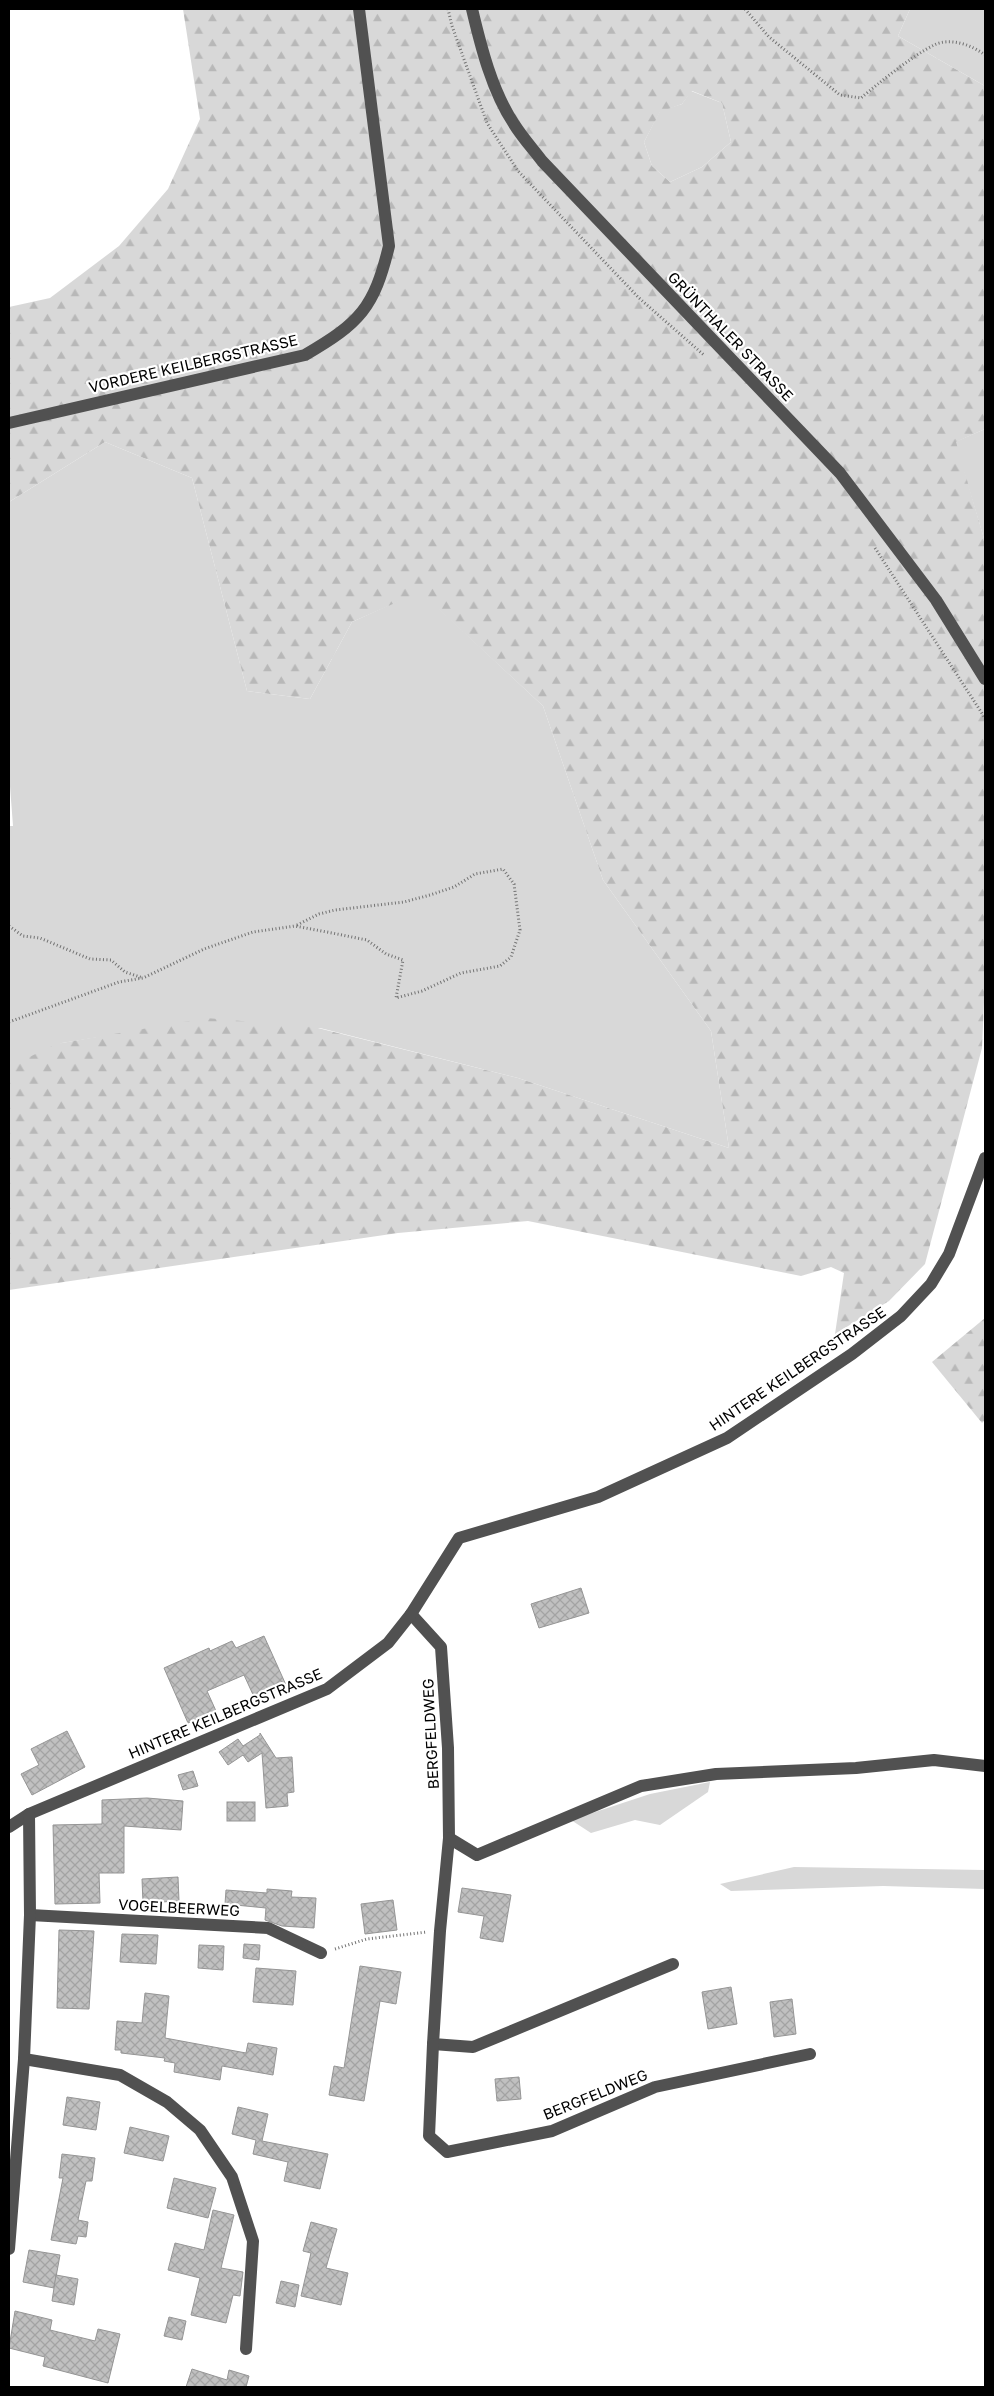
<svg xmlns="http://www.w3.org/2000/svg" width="994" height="2396" font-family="'Golos Text',sans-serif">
	<defs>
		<pattern id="forest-firs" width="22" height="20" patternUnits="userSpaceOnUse" patternTransform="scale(1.25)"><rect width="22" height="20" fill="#d8d8d8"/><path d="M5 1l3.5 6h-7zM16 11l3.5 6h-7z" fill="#b8b8b8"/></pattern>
		<pattern id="building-cross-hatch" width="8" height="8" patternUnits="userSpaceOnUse" patternTransform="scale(1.25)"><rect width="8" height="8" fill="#c0c0c0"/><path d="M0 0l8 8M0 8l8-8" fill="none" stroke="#a3a3a3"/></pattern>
	</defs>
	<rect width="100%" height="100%" fill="#fff"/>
	<g fill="#d8d8d8">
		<path d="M 910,9 L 985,9 L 985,86 L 898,36 Z"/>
		<path d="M 691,91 L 722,103 L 731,142 L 702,167 L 670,182 L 652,166 L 644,142 L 660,111 L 682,104 Z"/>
		<path d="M 985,429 L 985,542 L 955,442 Z"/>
		<path d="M 105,442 L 192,478 L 247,691 L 310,699 L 352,622 L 420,591 L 543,706 L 603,880 L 711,1031 L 729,1148 L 518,1078 L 320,1028 L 99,1037 L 62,1043 L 9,1069 L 9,826 L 13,826 L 9,773 L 9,502 Z"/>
		<path d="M 710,1782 L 708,1792 L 660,1825 L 635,1820 L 591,1833 L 571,1820 L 650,1794 Z"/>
		<path d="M 794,1867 L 985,1870 L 985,1889 L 883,1886 L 731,1891 L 720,1884 Z"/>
	</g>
	<g fill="url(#forest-firs)" fill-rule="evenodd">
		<path d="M 183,9 L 910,9 L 898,36 L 985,86 L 985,429 L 956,442 L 985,542 L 985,980 L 982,1048 L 925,1264 L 889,1301 L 835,1334 L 844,1273 L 831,1267 L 801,1276 L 528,1221 L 398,1233 L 9,1290 L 9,1067 L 56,1044 L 206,1018 L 314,1027 L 518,1078 L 729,1148 L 711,1031 L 603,880 L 543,706 L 420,592 L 352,622 L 310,699 L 247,691 L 192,478 L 105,442 L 9,502 L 9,307 L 50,298 L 119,246 L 168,189 L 200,119 ZM 692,91 L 722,103 L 731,142 L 702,167 L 670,182 L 652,166 L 644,142 L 660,112 L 682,104 Z"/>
		<path d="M 985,1318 L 985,1420 L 982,1423 L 932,1362 Z"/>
	</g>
	<g fill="url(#building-cross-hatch)" stroke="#959595">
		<path d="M 581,1588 L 589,1613 L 539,1628 L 531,1604 Z"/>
		<path d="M 264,1636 L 286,1685 L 255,1699 L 244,1675 L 207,1691 L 216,1711 L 188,1723 L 164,1668 L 209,1648 L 210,1651 L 232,1641 L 236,1648 Z"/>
		<path d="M 67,1731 L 85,1767 L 32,1795 L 21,1774 L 39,1765 L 31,1749 Z"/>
		<path d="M 260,1733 L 276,1758 L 292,1757 L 294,1792 L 287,1793 L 288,1806 L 266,1808 L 262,1753 L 248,1762 L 243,1755 L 228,1765 L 219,1752 L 238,1739 L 243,1746 L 260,1735 Z"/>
		<path d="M 193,1771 L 198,1786 L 183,1790 L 178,1775 Z"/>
		<path d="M 147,1798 L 183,1801 L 181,1830 L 124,1826 L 124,1873 L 99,1873 L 100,1903 L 55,1904 L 53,1825 L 102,1824 L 102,1800 Z"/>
		<rect x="227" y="1802" width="28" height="19"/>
		<path d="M 178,1877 L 179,1901 L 143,1903 L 142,1879 Z"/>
		<path d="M 462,1888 L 511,1895 L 503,1942 L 480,1938 L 484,1916 L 458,1912 Z"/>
		<path d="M 267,1889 L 292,1891 L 291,1897 L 316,1898 L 314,1928 L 282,1926 L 265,1920 L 266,1908 L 225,1904 L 226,1890 L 267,1893 Z"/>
		<path d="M 393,1900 L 397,1930 L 365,1934 L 361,1904 Z"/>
		<path d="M 59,1930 L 94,1931 L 89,2009 L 57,2008 Z"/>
		<path d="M 122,1934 L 158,1935 L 156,1964 L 120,1962 Z"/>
		<path d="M 244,1944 L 260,1945 L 259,1960 L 243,1958 Z"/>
		<path d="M 199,1945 L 224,1946 L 223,1970 L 198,1968 Z"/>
		<path d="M 360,1966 L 401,1972 L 396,2004 L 380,2001 L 364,2101 L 329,2095 L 334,2066 L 344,2068 Z"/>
		<path d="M 256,1968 L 296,1971 L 293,2005 L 253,2002 Z"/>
		<path d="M 731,1987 L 737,2024 L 708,2029 L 702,1992 Z"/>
		<path d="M 145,1993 L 169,1996 L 165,2038 L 246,2053 L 248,2043 L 277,2048 L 273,2075 L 222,2066 L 220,2080 L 174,2072 L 175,2063 L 164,2061 L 165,2058 L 121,2053 L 121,2050 L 115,2050 L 117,2021 L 142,2023 Z"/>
		<path d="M 792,1999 L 796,2034 L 774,2037 L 770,2002 Z"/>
		<path d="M 519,2077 L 521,2099 L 497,2101 L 495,2079 Z"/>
		<path d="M 67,2097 L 100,2102 L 96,2130 L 63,2125 Z"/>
		<path d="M 238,2107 L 268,2114 L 262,2141 L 328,2154 L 320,2189 L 284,2181 L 288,2162 L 253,2154 L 256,2140 L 232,2134 Z"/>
		<path d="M 130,2127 L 169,2136 L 163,2161 L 124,2153 Z"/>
		<path d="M 62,2154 L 95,2158 L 92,2181 L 86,2181 L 78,2220 L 88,2222 L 86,2237 L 78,2236 L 76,2244 L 51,2240 L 63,2178 L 59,2178 Z"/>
		<path d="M 174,2178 L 216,2188 L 208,2218 L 167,2208 Z"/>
		<path d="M 213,2210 L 234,2215 L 221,2268 L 243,2272 L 240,2296 L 233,2295 L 226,2323 L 191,2315 L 200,2278 L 168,2270 L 175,2243 L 204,2250 Z"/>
		<path d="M 311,2222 L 337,2229 L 326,2268 L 348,2273 L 341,2305 L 301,2296 L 311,2253 L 303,2251 Z"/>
		<path d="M 29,2250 L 60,2255 L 54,2288 L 23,2282 Z"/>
		<path d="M 56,2275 L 78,2279 L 74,2305 L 52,2301 Z"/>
		<path d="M 281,2281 L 299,2285 L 295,2307 L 276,2303 Z"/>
		<path d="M 15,2311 L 52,2320 L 50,2330 L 95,2341 L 98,2329 L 120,2334 L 108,2383 L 43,2366 L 45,2357 L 9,2348 Z"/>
		<path d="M 169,2317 L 186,2321 L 182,2340 L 164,2336 Z"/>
		<path d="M 192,2369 L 227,2380 L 229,2370 L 249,2376 L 246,2387 L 186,2387 Z"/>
	</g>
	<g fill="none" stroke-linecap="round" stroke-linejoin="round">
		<g stroke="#737373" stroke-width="3" stroke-dasharray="1 2.5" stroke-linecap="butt">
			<path d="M 448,9 L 452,26 L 487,123 L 518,171 L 639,298 L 705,356"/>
			<path d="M 745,9 L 769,37 L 840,95 L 861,98 C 880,82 912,56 934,45 C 950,37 972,45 985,55"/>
			<path d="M 875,548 L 985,718"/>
			<path d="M 9,926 L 23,936 L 40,938 L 90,959 L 111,960 L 125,972 L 143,978"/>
			<path d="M 9,1022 L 119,982 L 143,978 L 204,949 L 253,932 L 295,926 L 332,933 L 367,940 L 386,954 L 403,960 L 396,998 L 422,991 L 461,973 L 500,966 L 511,957 L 520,930 L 514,884 L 503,869 L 475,874 L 454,887 L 430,895 L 404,902 L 335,910 L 319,914 L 295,926"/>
			<path d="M 335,1949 L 367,1939 L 427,1932"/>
		</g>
		<g stroke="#515151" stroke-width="12">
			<path d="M 472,9 C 481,47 492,91 514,124 C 522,137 533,149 542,161 L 840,473 L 936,600 L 985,679"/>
			<path d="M 9,423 L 305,355 C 360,323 374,308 389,246 L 359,9"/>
			<path d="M 411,1614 L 441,1647 L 448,1748 L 449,1838 L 440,1931 L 433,2044 L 473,2047 L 673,1964"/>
			<path d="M 9,1827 L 29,1814 L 327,1689 L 388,1643 L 411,1614 L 459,1538 L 598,1497 L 727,1438 L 852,1354 L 901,1316 L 931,1284 L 949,1254 L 985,1158"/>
			<path d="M 449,1838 L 477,1855 L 641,1786 L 716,1774 L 856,1768 L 934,1760 L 985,1766"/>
			<path d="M 30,1915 L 268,1928 L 321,1953"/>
			<path d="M 433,2044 L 429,2136 L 447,2152 L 552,2131 L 655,2087 L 810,2054"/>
			<path d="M 24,2059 L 120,2075 L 167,2102 L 200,2130 L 232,2177 L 253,2241 L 246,2349"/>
			<path d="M 9,2249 L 24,2059 L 30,1915 L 29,1814"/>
		</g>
	</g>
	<g text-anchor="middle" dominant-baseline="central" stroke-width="4.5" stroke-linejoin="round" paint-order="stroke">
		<g font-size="15" fill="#000" stroke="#fff">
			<text transform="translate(731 336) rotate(46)">GRÜNTHALER STRASSE</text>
			<text transform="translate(193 363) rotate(-13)">VORDERE KEILBERGSTRASSE</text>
			<text transform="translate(797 1368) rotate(-34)">HINTERE KEILBERGSTRASSE</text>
			<text transform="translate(225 1713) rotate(-23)">HINTERE KEILBERGSTRASSE</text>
			<text transform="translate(430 1734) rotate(-93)">BERGFELDWEG</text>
			<text transform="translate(179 1907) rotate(3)">VOGELBEERWEG</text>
			<text transform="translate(595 2094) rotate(-22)">BERGFELDWEG</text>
		</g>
	</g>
	<rect width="994" height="2396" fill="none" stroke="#000000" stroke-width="20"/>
</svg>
